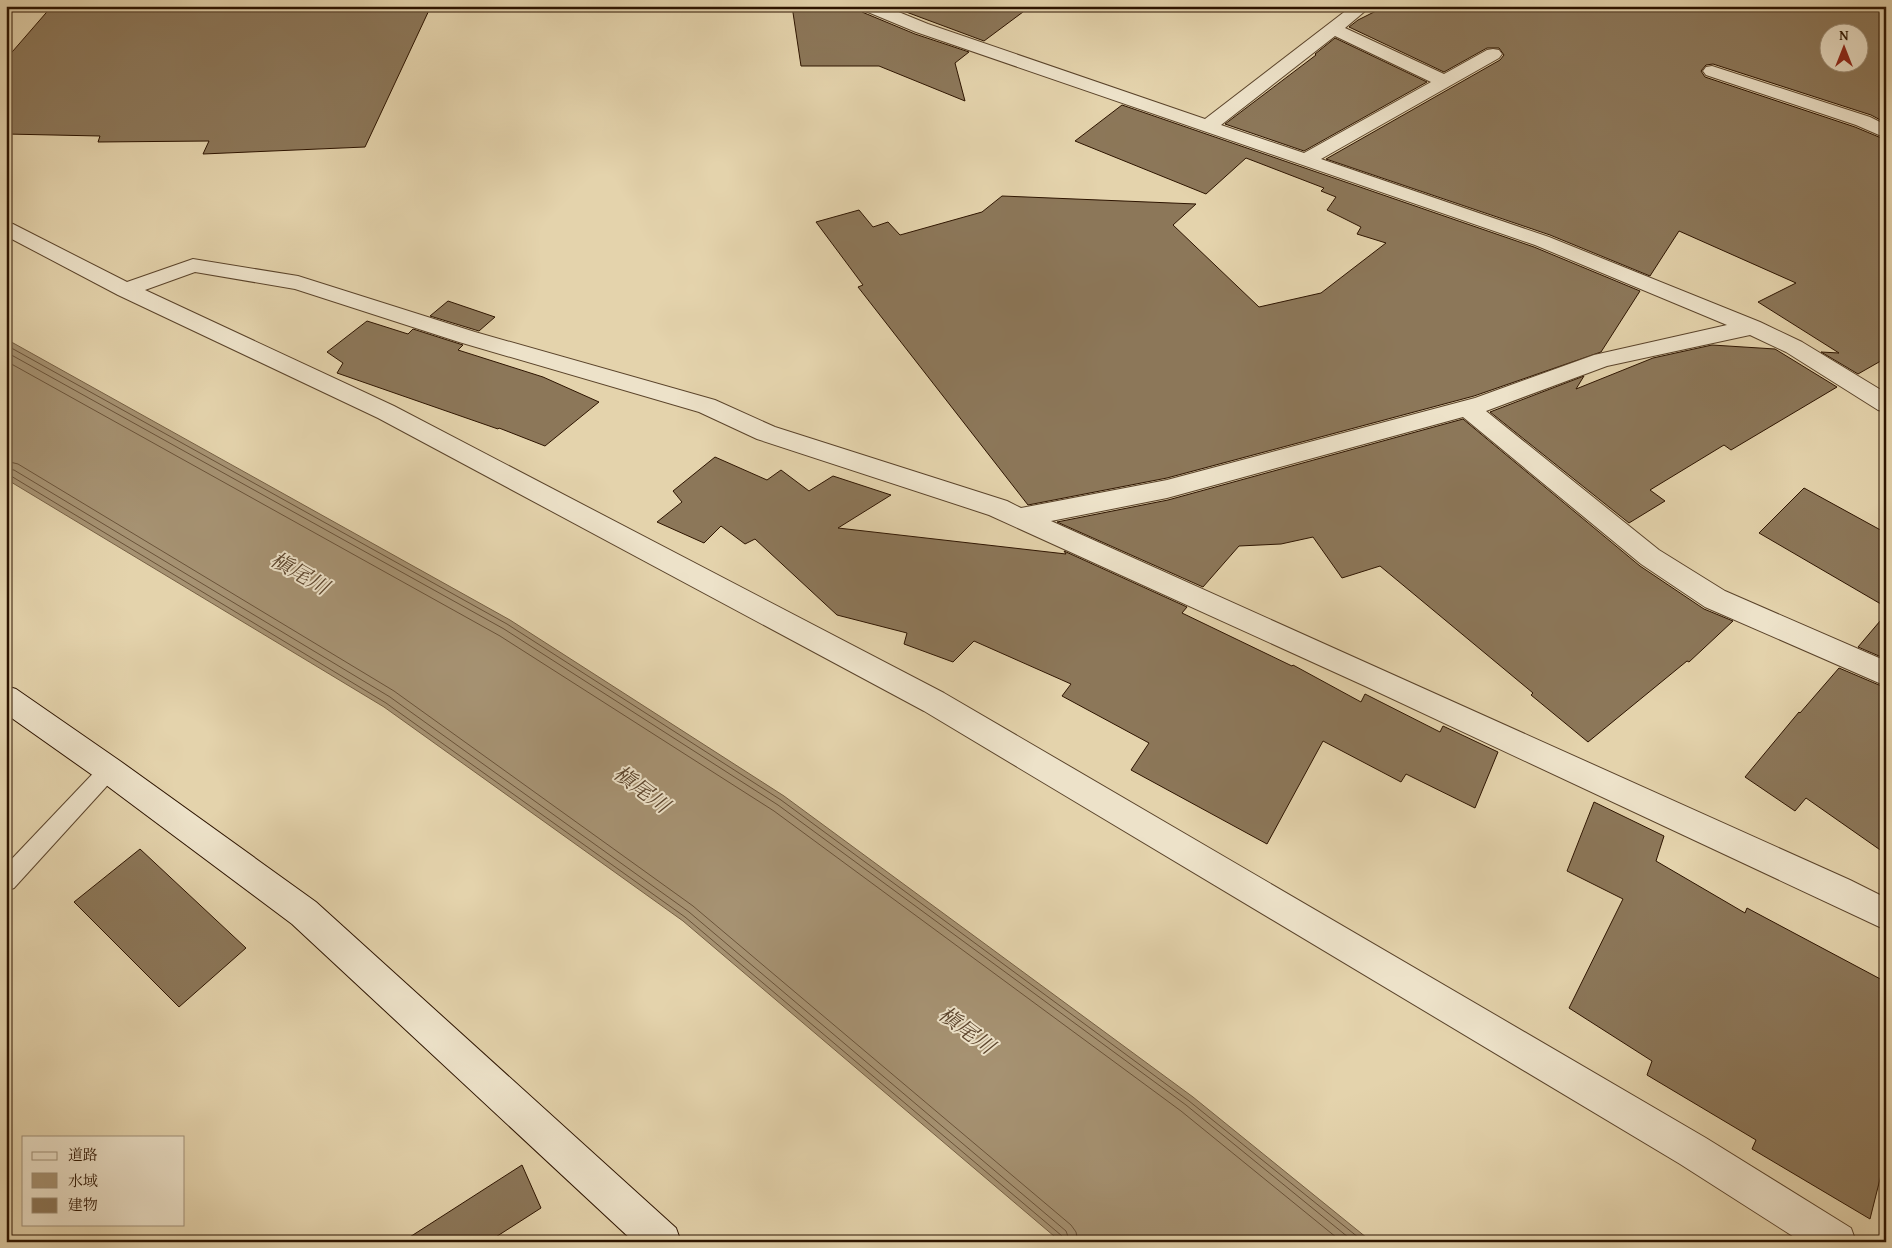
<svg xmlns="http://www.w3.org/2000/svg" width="1892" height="1248" font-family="'Gentium Book Plus','Noto Serif JP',serif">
	<rect width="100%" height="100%" fill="#e4d3ac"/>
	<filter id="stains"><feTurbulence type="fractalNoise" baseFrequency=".004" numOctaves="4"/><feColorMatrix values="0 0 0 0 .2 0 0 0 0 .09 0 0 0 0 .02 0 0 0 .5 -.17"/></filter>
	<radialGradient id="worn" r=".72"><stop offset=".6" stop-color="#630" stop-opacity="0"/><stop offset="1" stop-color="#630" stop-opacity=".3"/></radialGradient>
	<path fill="#a69272" stroke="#766044" d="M 6,339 L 510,620 L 784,796 L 1193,1097 L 1372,1242 L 1061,1242 L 683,921 L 384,707 L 6,479 Z"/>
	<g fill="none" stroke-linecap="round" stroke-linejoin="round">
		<g stroke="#6a5339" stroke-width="1">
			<path d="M 6,345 L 507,624 L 781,800 L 1189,1101 L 1364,1242"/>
			<path d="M 6,352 L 504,629 L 778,805 L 1186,1105 L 1354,1242"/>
			<path d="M 6,361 L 500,636 L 774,811 L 1181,1111 L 1342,1242"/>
			<path d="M 6,461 L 18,464 L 394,691 L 693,906 L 1071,1225 L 1076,1232 L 1078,1242"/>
			<path d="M 6,469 L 14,470 L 390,697 L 689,912 L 1066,1231 L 1070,1242"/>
			<path d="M 6,475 L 11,476 L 386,703 L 685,917 L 1062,1236 L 1064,1242"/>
		</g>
	</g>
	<g fill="#8c7759" stroke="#2d1400" fill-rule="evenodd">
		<path d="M 52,6 L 431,6 L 365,147 L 203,154 L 209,141 L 98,142 L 100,136 L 6,134 L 6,59 Z"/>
		<path d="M 792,6 L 859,6 L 862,12 L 915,34 L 969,52 L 955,63 L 965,101 L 879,66 L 801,66 Z"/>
		<path d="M 890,6 L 1031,6 L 984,41 Z"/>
		<path d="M 1386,6 L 1886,6 L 1886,123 L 1871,115 L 1713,64 L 1706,65 L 1701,71 L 1705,77 L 1855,127 L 1886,140 L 1886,358 L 1858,374 L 1821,352 L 1839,353 L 1758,302 L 1796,283 L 1679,231 L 1650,276 L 1550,235 L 1326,159 L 1500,60 L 1504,55 L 1499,48 L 1487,48 L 1444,72 L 1349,27 L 1358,20 ZM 1830,32 L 1860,32 L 1860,62 L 1830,62 Z"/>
		<path d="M 1335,38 L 1427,82 L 1304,151 L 1225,124 L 1316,55 L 1315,54 Z"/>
		<path d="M 1122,105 L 1534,247 L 1640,291 L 1601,352 L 1474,396 L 1167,478 L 1028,505 L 858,287 L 863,285 L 816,222 L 859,210 L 873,227 L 888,222 L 900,235 L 982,212 L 1002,196 L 1196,204 L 1173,225 L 1259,307 L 1321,293 L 1386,243 L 1357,234 L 1361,227 L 1327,210 L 1336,197 L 1321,191 L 1324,188 L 1246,158 L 1206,194 L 1075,141 Z"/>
		<path d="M 448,301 L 495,317 L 479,331 L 430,316 Z"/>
		<path d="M 367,321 L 408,334 L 413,329 L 463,345 L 458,350 L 543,377 L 599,402 L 545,446 L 499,428 L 498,429 L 337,373 L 343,363 L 327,352 Z"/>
		<path d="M 1712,345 L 1775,349 L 1837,387 L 1731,450 L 1724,445 L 1650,490 L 1665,501 L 1629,523 L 1490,412 L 1584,376 L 1576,389 L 1653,358 Z"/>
		<path d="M 1463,419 L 1640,566 L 1704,609 L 1733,621 L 1689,662 L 1687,661 L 1588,742 L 1531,695 L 1533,693 L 1380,566 L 1342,578 L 1313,537 L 1281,544 L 1239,546 L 1203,587 L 1057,522 L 1168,500 Z"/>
		<path d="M 715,457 L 767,480 L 781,470 L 809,491 L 833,476 L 891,495 L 838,528 L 1066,554 L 1064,551 L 1187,607 L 1182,613 L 1292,666 L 1293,665 L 1361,702 L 1365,694 L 1440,732 L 1443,726 L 1498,752 L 1475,808 L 1406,774 L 1401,782 L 1323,741 L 1267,844 L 1131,770 L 1149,743 L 1062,696 L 1071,684 L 974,641 L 953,662 L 904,644 L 907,633 L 837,615 L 755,539 L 745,544 L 721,526 L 704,543 L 657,522 L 682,502 L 673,491 Z"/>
		<path d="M 1804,488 L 1886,533 L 1886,607 L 1759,533 Z"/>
		<path d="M 1886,614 L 1886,659 L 1858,647 Z"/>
		<path d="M 1839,668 L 1886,688 L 1886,854 L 1806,798 L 1795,811 L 1745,777 L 1799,712 L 1800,713 Z"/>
		<path d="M 1594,802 L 1664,836 L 1656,861 L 1745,913 L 1747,908 L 1886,982 L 1886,1155 L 1870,1219 L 1752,1149 L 1756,1140 L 1647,1075 L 1652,1061 L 1569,1008 L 1623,899 L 1567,871 Z"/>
		<path d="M 140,849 L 246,948 L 179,1007 L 74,902 Z"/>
		<path d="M 522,1165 L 541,1208 L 488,1242 L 402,1242 Z"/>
	</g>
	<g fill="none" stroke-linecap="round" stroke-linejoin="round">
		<defs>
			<path id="lane" d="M 109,761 L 116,764 L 119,770 L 116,776 L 14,888 L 6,891 L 6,865 L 102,764 Z"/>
			<g id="street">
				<path d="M 861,6 L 884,6 L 928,24 L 1205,119 L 1352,6 L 1371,6 L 1345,28 L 1444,74 L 1487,50 L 1493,49 L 1499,50 L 1502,54 L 1499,58 L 1321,159 L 1549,237 L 1760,322 L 1802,342 L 1886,393 L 1886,412 L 1878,410 L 1786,352 L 1750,335 L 1607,366 L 1486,411 L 1659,550 L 1725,591 L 1886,661 L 1886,686 L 1705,607 L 1641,564 L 1463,417 L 1167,498 L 1051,521 L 1850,880 L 1886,898 L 1886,930 L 1365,686 L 989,515 L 757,439 L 699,412 L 459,342 L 295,289 L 195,272 L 145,290 L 394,406 L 944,693 L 1706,1138 L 1851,1228 L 1856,1242 L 1802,1242 L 1680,1164 L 924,711 L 378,418 L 118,295 L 6,236 L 6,222 L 13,224 L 127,282 L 193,259 L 298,276 L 475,332 L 715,400 L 775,427 L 1007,501 L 1021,508 L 1167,480 L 1475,398 L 1594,355 L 1727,325 L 1535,245 L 916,32 L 863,10 ZM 1335,36 L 1431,82 L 1304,153 L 1221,125 Z"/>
				<path d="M 1712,66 L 1870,117 L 1886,125 L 1886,138 L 1856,125 L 1706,75 L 1703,71 L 1706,67 Z"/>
			</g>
			<path id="secondary" d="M 6,686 L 16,689 L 120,761 L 316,902 L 676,1228 L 681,1242 L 634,1242 L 292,924 L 98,779 L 6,714 Z"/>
		</defs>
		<use href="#lane" stroke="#5b442b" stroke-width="2"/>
		<use href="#street" stroke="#5b442b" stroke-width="2"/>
		<use href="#secondary" stroke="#2d1400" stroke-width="2"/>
		<use href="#lane" fill="#ede2c9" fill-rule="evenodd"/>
		<use href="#street" fill="#ede2c9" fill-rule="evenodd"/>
		<use href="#secondary" fill="#ede2c9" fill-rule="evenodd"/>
	</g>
	<g text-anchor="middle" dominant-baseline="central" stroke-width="4" stroke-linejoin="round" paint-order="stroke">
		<g font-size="21" font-style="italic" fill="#5d462e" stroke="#ede2c9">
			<text transform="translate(300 573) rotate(30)">槇尾川</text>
			<text transform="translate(642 789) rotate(37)">槇尾川</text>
			<text transform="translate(967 1030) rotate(37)">槇尾川</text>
		</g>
	</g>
	<rect width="1892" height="1248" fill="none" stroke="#e4d3ac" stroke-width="25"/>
	<rect x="8" y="8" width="1877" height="1233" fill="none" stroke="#2d1400" stroke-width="2.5"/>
	<rect x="12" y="12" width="1867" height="1223" fill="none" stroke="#2d1400"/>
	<rect x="22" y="1136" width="162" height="90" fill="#ede2c9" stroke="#a09079"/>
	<rect x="32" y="1152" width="25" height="8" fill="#ede2c9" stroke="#a09079"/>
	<text x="68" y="1160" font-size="15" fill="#2d1400">道路</text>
	<rect x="32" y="1173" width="25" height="15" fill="#a69272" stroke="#a09079"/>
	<text x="68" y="1186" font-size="15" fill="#2d1400">水域</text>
	<rect x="32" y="1198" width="25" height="15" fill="#8c7759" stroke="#a09079"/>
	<text x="68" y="1210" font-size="15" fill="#2d1400">建物</text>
	<g transform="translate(1844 48)"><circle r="24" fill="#ede2c9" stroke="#a09079"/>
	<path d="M0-4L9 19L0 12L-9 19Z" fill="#8f2418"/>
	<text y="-8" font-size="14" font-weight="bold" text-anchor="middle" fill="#2d1400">N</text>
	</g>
	<rect width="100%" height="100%" filter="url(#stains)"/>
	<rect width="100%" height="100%" fill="url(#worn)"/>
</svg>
